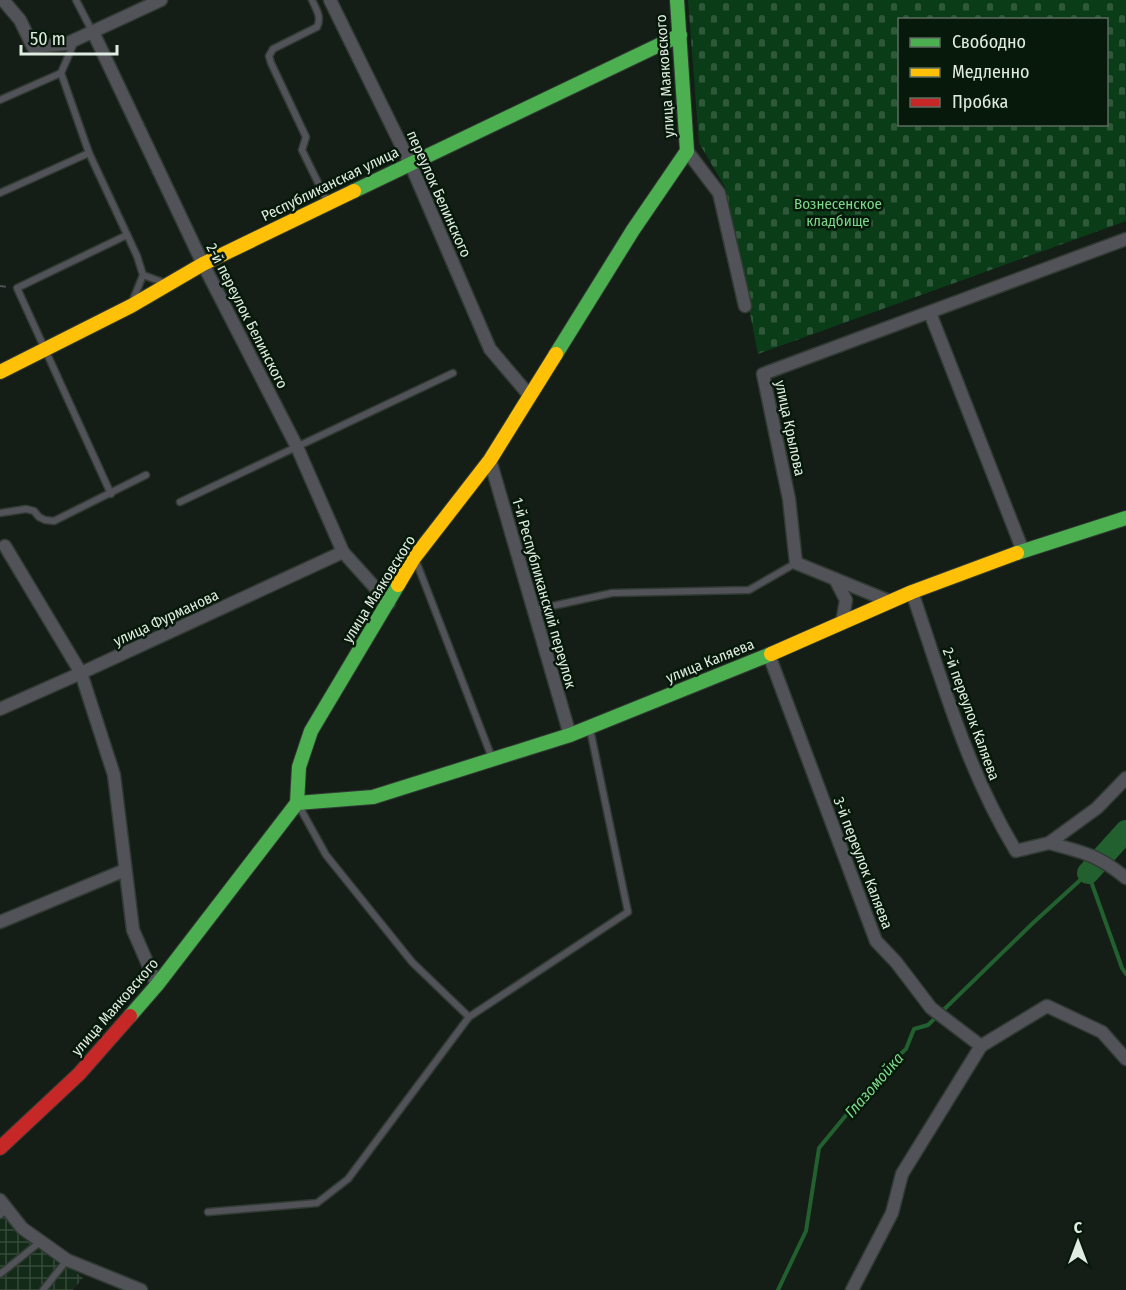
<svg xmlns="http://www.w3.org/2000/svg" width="1126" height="1290" font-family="'Fira Sans Condensed',sans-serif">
	<defs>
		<pattern id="industrial-grid" width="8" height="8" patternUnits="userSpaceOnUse" patternTransform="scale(1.5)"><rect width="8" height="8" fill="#142a18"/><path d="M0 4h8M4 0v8" fill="none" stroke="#364939"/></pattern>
		<pattern id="cemetery-stones" width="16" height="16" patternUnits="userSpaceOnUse" patternTransform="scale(1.5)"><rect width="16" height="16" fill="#0b3c18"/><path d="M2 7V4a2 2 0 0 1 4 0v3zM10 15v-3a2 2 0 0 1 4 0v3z" fill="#2e5839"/></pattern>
	</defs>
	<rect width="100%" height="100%" fill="#141e16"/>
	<path fill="url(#industrial-grid)" d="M 0,1211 L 83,1278 L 73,1290 L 0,1290 Z"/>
	<path fill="url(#cemetery-stones)" fill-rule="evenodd" d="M 688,0 L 1126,0 L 1126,221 L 758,354 L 725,187 L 699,143 ZM 900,20 L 1106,20 L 1106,124 L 900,124 Z"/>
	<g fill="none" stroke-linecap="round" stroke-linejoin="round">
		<path stroke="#22612f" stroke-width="4" d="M 778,1290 L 806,1231 L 819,1148 L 884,1069 L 906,1049 L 914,1029 L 928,1025 L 1033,923 L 1088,873 L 1122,968 L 1126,974"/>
		<path stroke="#22612f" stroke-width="22" d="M 1088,873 L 1126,831"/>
		<defs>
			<g id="lane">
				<path d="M 76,0 L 92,31"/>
				<path d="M 312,0 C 316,9 322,17 317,27 L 273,49 L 269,56 L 271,63 L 306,137 L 302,150 L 328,203"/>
				<path d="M 74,43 L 61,73 L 89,153 L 137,256 L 143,275 L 133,300"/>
				<path d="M 0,100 L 61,73"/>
				<path d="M 0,193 L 89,153"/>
				<path d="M 143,275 L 165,283"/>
				<path d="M 111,494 L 17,288 L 127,235"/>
				<path d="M 180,502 L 453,373"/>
				<path d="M 0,513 L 26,509 L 34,511 L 39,517 L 45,520 L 54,521 L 146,475"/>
				<path d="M 416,561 L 492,758"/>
				<path d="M 534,610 L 612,593 L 749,590 L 796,563"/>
				<path d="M 299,806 L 326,855 L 412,962 L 469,1017 L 628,912 L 590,729"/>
				<path d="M 208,1212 L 317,1203 L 348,1179 L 469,1017"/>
				<path d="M 0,1215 L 7,1209"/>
				<path d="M 0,1274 L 40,1242"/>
				<path d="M 43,1290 L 67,1260"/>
			</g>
			<g id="street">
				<path d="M 3,0 L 20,20 L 33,47 L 66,44 L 161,0"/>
				<path d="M 330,0 L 410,163 L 490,349 L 529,395"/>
				<path d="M 93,32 L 203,264 L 297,447 L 343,552 L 389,603"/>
				<path d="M 687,151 L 719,193 L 745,306"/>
				<path d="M 930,313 L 1023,551"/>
				<path d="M 490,460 L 570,735"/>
				<path d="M 5,546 L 81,673 L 114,775 L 133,930 L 157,985"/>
				<path d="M 835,579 L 846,600 L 842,623"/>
				<path d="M 912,592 C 942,680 967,771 1016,851 L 1049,843 L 1097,808 L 1126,778"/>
				<path d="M 889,601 L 796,563 L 789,499 L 763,374 L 1126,239"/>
				<path d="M 769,655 L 876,941 L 896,962 L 931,1008 L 981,1046"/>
				<path d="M 0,709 L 81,673 L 343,552"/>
				<path d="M 1049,843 C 1083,852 1098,855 1126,878"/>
				<path d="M 0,922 L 125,870"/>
				<path d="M 0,1200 L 22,1228 L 67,1260 L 141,1290"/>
				<path d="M 852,1290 L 892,1213 L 902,1174 L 981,1046 L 1047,1006 L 1102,1032 L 1126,1059"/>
			</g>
			<g id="fast">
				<path d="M 354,191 L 680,35"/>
				<path d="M 556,354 L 633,230 L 687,151 L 677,0"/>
				<path d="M 1017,553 L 1126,518"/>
				<path d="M 297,803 L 373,797 L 570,735 L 771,654"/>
				<path d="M 130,1016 L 157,985 L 297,803 L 299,767 L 311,731 L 398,585"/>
			</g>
			<g id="slow">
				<path d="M 0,372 L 131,306 L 203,264 L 354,191"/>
				<path d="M 398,585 L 414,558 L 490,460 L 556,354"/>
				<path d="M 771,654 L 912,592 L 1017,553"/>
			</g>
			<path id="jam" d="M 0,1148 L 79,1074 L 130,1016"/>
		</defs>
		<use href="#lane" stroke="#313a33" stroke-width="9"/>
		<use href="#street" stroke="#313a33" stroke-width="15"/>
		<use href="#fast" stroke="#313a33" stroke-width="16"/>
		<use href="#slow" stroke="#313a33" stroke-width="16"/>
		<use href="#jam" stroke="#313a33" stroke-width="16"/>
		<path stroke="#4e5052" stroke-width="2" stroke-dasharray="6 3" stroke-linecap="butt" d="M 0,286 L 9,287"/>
		<use href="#lane" stroke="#525259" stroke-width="6"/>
		<use href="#street" stroke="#525259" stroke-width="12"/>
		<use href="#fast" stroke="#4caf50" stroke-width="14"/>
		<use href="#slow" stroke="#ffc107" stroke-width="14"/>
		<use href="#jam" stroke="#c62828" stroke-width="14"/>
	</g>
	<g text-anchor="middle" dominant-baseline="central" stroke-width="5" stroke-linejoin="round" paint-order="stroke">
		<g font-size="15" fill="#e0ece1" stroke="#07190a">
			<text transform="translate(665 76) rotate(-94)">улица Маяковского</text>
			<text transform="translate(330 184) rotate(-26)">Республиканская улица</text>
			<text transform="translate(439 194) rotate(66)">переулок Белинского</text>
			<text transform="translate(247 316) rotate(63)">2-й переулок Белинского</text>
			<text transform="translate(790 428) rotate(78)">улица Крылова</text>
			<text transform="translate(379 589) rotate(-58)">улица Маяковского</text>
			<text transform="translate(544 593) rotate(74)">1-й Республиканский переулок</text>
			<text transform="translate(166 618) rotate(-25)">улица Фурманова</text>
			<text transform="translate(710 661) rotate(-22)">улица Каляева</text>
			<text transform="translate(971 714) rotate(70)">2-й переулок Каляева</text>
			<text transform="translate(863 863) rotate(69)">3-й переулок Каляева</text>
			<text transform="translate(115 1007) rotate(-49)">улица Маяковского</text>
		</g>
		<g font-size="15" fill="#7cd889" stroke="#07190a">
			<text x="838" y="204">Вознесенское<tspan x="838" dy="17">кладбище</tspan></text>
		</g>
		<g font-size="16" font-style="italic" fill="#7cd889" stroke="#07190a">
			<text transform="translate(874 1085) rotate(-49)">Глазомойка</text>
		</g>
	</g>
	<rect x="898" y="18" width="210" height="108" fill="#07190a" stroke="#5e6d60" stroke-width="1.5"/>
	<rect x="910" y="38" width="30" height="9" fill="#4caf50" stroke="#5e6d60" stroke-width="1.5"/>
	<text x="952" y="48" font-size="18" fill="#e0ece1">Свободно</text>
	<rect x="910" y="68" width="30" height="9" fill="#ffc107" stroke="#5e6d60" stroke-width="1.5"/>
	<text x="952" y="78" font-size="18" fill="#e0ece1">Медленно</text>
	<rect x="910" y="98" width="30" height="9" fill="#c62828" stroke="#5e6d60" stroke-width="1.5"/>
	<text x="952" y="108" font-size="18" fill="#e0ece1">Пробка</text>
	<g transform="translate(1078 1242)" stroke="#07190a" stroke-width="4.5" paint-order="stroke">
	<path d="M0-4.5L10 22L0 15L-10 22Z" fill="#e0ece1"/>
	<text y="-9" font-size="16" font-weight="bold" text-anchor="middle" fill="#e0ece1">С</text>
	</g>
	<path d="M21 45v9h96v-9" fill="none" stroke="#e0ece1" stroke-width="3"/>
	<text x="30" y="45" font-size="18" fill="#e0ece1" stroke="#07190a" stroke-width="4.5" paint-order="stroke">50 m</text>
</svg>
